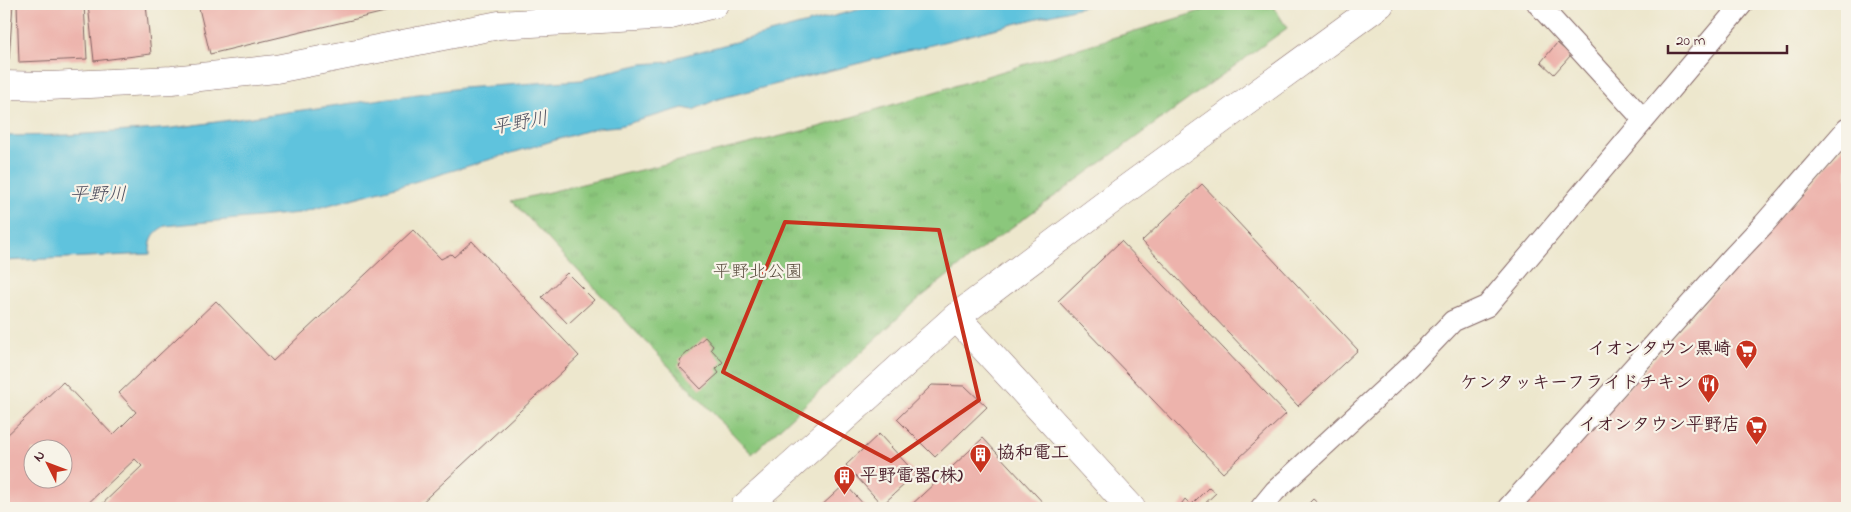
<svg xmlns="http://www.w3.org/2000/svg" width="1851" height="512" font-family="'Indie Flower','Klee One',sans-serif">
	<defs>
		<pattern id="park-tufts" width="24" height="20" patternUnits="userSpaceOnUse" patternTransform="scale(1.25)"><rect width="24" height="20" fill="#8bc77c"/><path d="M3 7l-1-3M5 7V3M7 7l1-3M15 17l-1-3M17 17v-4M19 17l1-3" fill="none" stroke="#79aa6b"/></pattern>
	</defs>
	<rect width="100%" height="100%" fill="#f7f3e8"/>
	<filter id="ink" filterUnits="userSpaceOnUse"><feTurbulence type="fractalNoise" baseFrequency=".02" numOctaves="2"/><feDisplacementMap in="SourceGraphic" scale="10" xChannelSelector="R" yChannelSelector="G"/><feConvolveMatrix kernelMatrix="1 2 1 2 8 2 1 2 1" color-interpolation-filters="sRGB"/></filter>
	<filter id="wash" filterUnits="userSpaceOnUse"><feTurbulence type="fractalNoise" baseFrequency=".0096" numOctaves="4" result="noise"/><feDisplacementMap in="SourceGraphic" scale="20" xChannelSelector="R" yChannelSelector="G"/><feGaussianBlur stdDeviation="1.12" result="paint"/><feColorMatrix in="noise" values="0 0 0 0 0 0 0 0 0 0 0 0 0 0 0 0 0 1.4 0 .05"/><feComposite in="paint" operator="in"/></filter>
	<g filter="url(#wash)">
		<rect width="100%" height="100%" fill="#ede7cd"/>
		<path fill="url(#park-tufts)" stroke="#6a7354" d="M 1224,4 L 1272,4 L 1287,28 L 972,256 L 915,302 L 752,454 L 512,201 L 819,127 Z"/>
		<path fill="#5fc3dd" stroke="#547184" d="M 880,4 L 1093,4 L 718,99 L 693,110 L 683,108 L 619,126 L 596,128 L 414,182 L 299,213 L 165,226 C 152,233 150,240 150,254 L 4,261 L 4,136 L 71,135 L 173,128 L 461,88 L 582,80 L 607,72 L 642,64 L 669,62 L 678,57 Z"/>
		<g id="blocks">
			<g fill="#edb3ac" fill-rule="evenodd">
				<path d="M 4,4 L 13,4 L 9,59 L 4,59 Z"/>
				<path d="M 17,4 L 84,4 L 87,59 L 19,62 Z"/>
				<path d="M 88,4 L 146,4 L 151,54 L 94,61 Z"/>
				<path d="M 198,4 L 418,4 L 210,54 Z"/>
				<path d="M 1557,43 L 1571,55 L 1554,74 L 1541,62 Z"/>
				<path d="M 1847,143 L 1847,508 L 1521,508 Z"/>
				<path d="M 1202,184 L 1358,350 L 1298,406 L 1142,241 Z"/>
				<path d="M 413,230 L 441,259 L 451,254 L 454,257 L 472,241 L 579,356 L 416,508 L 98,508 L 142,466 L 135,459 L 83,508 L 4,508 L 4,438 L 63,382 L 113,435 L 136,412 L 119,393 L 216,301 L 273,361 ZM 32,450 L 62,450 L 62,480 L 32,480 Z"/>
				<path d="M 1121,241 L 1286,414 L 1223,473 L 1058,301 Z"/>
				<path d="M 567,273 L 594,300 L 568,324 L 542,297 Z"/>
				<path d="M 705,337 L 713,346 L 711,349 L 723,362 L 716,369 L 719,373 L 701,389 L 678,365 L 681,363 L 679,360 Z"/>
				<path d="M 932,385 L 965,386 L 987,407 L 935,457 L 897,419 Z"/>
				<path d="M 879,434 L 916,474 L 882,505 L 846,465 Z"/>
				<path d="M 983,438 L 1048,508 L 908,508 Z"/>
				<path d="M 845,484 L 867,508 L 819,508 Z"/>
				<path d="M 1209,487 L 1216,493 L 1200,508 L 1181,508 L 1179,507 L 1185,499 L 1191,505 Z"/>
				<path d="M 1313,499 L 1323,508 L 1304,508 Z"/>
			</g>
		</g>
	</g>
	<g filter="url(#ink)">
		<use href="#blocks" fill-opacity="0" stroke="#836564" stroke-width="1"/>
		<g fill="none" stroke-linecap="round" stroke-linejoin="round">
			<defs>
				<g id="service">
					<path d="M 1538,4 L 1643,119"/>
					<path d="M 1261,508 L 1275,491 L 1410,366 L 1453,321 L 1487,306 L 1742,4"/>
					<path d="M 1508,508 L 1731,259 L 1764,224 L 1847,129"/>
				</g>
				<path id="minor" d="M 4,85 L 49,86 L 172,80 L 276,69 L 499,25 L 671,15 L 714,4"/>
				<g id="tertiary">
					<path d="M 956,317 L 1131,508"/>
					<path d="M 744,508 L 956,317 L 1118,195 L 1380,4"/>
				</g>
			</defs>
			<use href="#service" stroke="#836564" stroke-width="23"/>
			<use href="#minor" stroke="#836564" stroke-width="29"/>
			<use href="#tertiary" stroke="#836564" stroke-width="29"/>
			<use href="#service" stroke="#fff" stroke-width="21"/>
			<use href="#minor" stroke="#fff" stroke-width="28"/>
			<use href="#tertiary" stroke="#fff" stroke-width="28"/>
		</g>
	</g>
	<path fill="none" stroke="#c8321e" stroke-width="4" stroke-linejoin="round" d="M 785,222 L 939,230 L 979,400 L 891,461 L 723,372 Z"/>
	<defs>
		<symbol id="supermarket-pin" viewBox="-11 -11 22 30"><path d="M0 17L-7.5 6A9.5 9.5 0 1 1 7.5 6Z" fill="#c8321e" stroke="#f7f3e8"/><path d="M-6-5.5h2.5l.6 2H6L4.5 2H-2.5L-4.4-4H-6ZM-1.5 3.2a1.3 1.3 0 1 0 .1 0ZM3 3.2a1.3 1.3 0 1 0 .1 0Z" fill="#fff"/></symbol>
		<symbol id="restaurant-pin" viewBox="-11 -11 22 30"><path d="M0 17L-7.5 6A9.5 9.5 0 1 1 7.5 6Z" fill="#c8321e" stroke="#f7f3e8"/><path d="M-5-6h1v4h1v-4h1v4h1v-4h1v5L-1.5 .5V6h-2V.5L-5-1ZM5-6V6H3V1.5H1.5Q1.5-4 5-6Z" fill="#fff"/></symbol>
		<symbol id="building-pin" viewBox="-11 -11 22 30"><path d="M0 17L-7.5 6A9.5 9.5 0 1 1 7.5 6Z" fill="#c8321e" stroke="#f7f3e8"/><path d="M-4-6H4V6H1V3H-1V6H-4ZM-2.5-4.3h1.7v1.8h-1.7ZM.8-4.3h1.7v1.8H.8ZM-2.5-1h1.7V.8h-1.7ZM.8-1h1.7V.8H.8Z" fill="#fff"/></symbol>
	</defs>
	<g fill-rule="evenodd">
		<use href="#supermarket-pin" x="1734" y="338" width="25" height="34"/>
		<use href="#restaurant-pin" x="1696" y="372" width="25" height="34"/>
		<use href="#supermarket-pin" x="1744" y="414" width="25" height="34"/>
		<use href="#building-pin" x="968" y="442" width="25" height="34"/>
		<use href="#building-pin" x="832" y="464" width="25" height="34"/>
	</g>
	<g text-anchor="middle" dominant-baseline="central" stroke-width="4.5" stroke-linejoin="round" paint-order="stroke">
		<g font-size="18" fill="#5e5143" stroke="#f7f3e8">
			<text x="758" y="273">平野北公園</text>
		</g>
		<g font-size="18" font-weight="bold" fill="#4a1f2b" stroke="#f7f3e8" text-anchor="end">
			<text x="1731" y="350">イオンタウン黒崎</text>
			<text x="1693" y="384">ケンタッキーフライドチキン</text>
			<text x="1740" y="426">イオンタウン平野店</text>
			<text x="997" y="454" text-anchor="start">協和電工</text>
			<text x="860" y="477" text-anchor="start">平野電器(株)</text>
		</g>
		<g font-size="19" font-style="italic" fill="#505060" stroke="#f7f3e8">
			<text transform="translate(520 124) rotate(-10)">平野川</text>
			<text x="98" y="195">平野川</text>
		</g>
	</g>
	<rect width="1851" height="512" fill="none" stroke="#f7f3e8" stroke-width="20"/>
	<g transform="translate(48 464) rotate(312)"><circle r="24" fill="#f7f3e8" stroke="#b29e9c"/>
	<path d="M0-4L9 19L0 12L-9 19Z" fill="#c8321e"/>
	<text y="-8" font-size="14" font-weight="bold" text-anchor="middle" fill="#4a1f2b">N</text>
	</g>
	<path d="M1668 45v8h119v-8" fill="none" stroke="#4a1f2b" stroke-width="2.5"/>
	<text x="1676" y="45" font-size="15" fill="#4a1f2b" stroke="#f7f3e8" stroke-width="4" paint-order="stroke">20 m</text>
</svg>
